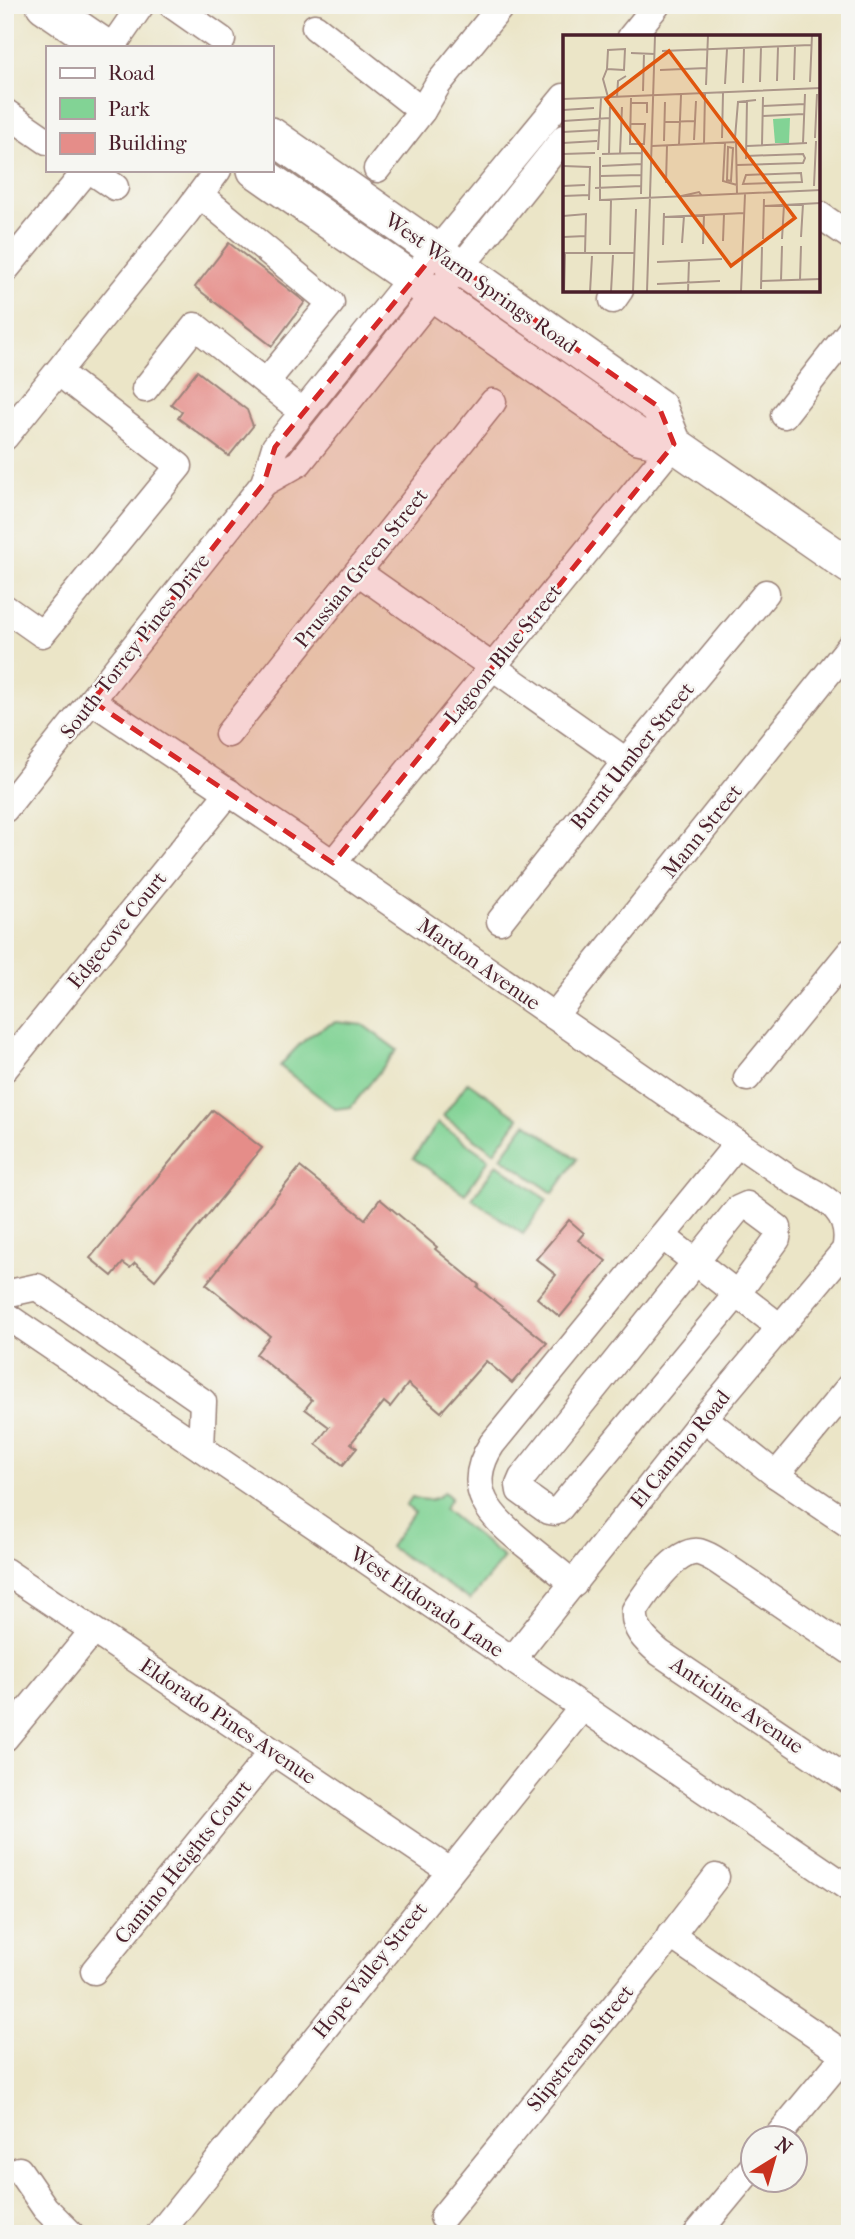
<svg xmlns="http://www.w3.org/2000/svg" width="855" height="2239" font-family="'IM FELL French Canon',serif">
	<rect width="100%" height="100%" fill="#f6f6f2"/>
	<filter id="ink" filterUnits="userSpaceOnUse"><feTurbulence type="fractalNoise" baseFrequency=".0143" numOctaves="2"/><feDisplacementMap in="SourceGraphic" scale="14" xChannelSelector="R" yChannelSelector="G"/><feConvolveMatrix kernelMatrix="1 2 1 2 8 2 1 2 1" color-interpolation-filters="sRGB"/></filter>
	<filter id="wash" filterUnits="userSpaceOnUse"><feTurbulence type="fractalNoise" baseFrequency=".00686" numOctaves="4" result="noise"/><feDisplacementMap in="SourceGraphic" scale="28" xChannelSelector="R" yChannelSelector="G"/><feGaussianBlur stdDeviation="1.57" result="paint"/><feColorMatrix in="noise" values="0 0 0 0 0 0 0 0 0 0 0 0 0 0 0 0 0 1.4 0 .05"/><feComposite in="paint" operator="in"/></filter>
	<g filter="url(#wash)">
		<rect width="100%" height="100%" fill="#ebe5c7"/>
		<g fill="#82d395" stroke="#667960" stroke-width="2">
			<path d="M 336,1022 L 363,1025 L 397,1050 L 351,1107 L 335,1109 L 280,1066 C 297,1046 311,1031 336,1022 Z"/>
			<path d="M 468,1082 L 519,1118 L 494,1152 L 443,1116 Z"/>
			<path d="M 438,1123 L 489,1159 L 465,1194 L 413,1158 Z"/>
			<path d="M 526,1123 L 577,1159 L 553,1193 L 501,1157 Z"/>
			<path d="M 497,1164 L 547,1200 L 523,1234 L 472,1199 Z"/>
			<path d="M 444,1492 L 451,1498 L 444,1509 L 504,1558 L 470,1600 L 390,1547 L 414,1512 L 406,1506 L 412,1497 C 423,1501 435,1502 444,1492 Z"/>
		</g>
		<g id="blocks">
			<g fill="#e58d89">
				<path d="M 229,243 L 305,302 L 272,346 L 195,287 Z"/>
				<path d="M 197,371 L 247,410 L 253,426 L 229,456 L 178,418 L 182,412 L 171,404 Z"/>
				<path d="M 213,1110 L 262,1148 L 155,1280 L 135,1263 L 130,1268 L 123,1263 L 112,1276 L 90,1258 Z"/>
				<path d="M 300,1167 L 365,1219 L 380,1199 L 437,1247 L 435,1249 L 479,1285 L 477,1287 L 547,1343 L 512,1383 L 486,1361 L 441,1412 L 408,1384 L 390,1407 L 384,1402 L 351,1443 L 357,1448 L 343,1465 L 316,1444 L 329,1427 L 305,1409 L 312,1400 L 256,1354 L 270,1336 L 206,1284 Z"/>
				<path d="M 569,1220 L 584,1233 L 578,1240 L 606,1261 L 560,1317 L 537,1298 L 556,1275 L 536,1259 Z"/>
			</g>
		</g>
	</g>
	<g filter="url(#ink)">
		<use href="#blocks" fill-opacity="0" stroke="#9a8279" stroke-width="2"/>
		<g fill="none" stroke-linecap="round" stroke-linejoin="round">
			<defs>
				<g id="minor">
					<path d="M 172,5 L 222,40"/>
					<path d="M 315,27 L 422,111"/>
					<path d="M 631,37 L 657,5"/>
					<path d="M 112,47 L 141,5"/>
					<path d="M 5,112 L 47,141"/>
					<path d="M 377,169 L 422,111 L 438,84 L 502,5"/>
					<path d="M 90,170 L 115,187"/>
					<path d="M 200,195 L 331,303 L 266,382"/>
					<path d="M 818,214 L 850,236"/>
					<path d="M 5,270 L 87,170"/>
					<path d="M 613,300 L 620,290"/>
					<path d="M 145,389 L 195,326 L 303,412"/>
					<path d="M 784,415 L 850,331"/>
					<path d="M 5,437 L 186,213 L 218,170"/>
					<path d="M 264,483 L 299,463 L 433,295 L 460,268 L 564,138"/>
					<path d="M 358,572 L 626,761"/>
					<path d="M 5,608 L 42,634 L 179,466 L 58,372"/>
					<path d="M 92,701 L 298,839 L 791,1180 C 820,1196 855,1208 845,1250 L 704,1418 L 512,1660"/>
					<path d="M 228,734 L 493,402"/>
					<path d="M 5,809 L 264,483 L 275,447 L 410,279 L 437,251 L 564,97"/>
					<path d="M 333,863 L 674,444"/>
					<path d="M 500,921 L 626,761 L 766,593"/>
					<path d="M 554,1016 L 850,646"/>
					<path d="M 5,1068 L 229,792"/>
					<path d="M 747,1078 L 850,952"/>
					<path d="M 747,1205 L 778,1228 L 777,1239 L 737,1294 L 560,1508 L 555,1512 L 548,1511 L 520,1491 L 519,1485 L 522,1478 L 738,1209 Z"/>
					<path d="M 662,1236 L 780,1327"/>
					<path d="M 5,1294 L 37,1287 L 203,1402 L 201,1448"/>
					<path d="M 5,1315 L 850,1889"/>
					<path d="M 704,1418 L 776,1475 L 850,1525"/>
					<path d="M 776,1475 L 850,1386"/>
					<path d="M 5,1571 L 450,1871"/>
					<path d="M 574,1584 C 558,1571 543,1559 527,1546 C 491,1517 462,1490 492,1444 L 738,1143"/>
					<path d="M 850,1651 L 719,1562 C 713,1558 706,1554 699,1552 C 676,1548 646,1593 635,1610 C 633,1630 646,1641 660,1653 L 850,1781"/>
					<path d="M 5,1738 L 93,1631"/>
					<path d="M 670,1935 L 850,2058"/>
					<path d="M 94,1971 L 272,1752"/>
					<path d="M 776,2138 L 845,2055"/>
					<path d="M 19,2170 L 45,2208 L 71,2234"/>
					<path d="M 443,2217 L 656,1955 L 716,1877"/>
					<path d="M 159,2234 L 582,1708"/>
					<path d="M 697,2234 L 754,2165"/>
				</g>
				<g id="major">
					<path d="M 44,5 L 105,47"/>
					<path d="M 271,135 L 659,407 L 674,444"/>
					<path d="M 255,170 L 638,436 L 674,444 L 850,566"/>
				</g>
			</defs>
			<use href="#minor" stroke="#9a8279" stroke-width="29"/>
			<use href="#major" stroke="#9a8279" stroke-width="38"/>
			<use href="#minor" stroke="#fff" stroke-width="26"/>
			<use href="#major" stroke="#fff" stroke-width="35"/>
		</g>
	</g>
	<path fill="#d62828" fill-opacity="0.2" stroke="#d62828" stroke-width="5" stroke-dasharray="14 9" stroke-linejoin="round" d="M 437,251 L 659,407 L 674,444 L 333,863 L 92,701 L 264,483 L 275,447 Z"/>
	<g text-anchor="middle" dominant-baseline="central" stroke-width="5" stroke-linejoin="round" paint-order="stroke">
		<g font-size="21" fill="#4a1f2b" stroke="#f6f6f2">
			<text transform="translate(481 283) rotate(35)">West Warm Springs Road</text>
			<text transform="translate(361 568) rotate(-51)">Prussian Green Street</text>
			<text transform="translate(135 646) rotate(-52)">South Torrey Pines Drive</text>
			<text transform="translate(503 654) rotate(-51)">Lagoon Blue Street</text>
			<text transform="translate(632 756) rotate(-51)">Burnt Umber Street</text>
			<text transform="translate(702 831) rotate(-51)">Mann Street</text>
			<text transform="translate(117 930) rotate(-51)">Edgecove Court</text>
			<text transform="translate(479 964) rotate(35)">Mardon Avenue</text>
			<text transform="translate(680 1449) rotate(-51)">El Camino Road</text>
			<text transform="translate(427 1602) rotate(34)">West Eldorado Lane</text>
			<text transform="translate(737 1705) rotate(34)">Anticline Avenue</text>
			<text transform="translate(228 1721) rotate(34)">Eldorado Pines Avenue</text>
			<text transform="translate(183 1862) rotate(-51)">Camino Heights Court</text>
			<text transform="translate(370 1970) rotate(-51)">Hope Valley Street</text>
			<text transform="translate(580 2048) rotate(-51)">Slipstream Street</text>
		</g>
	</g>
	<g transform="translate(563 35)">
		<rect width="257" height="257" fill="#ebe5c7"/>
		<path d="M 227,83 L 226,108 L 212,108 L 210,84 Z" fill="#82d395"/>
		<path fill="none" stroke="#ab9689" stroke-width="2" d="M 45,0 L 76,0M 62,14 L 61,35 L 44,34 L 45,15 ZM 99,16 L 248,10M 68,18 L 92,19M 44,34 L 40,44 L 45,62M 97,35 L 144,33M 231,45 L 232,11M 214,46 L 215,12M 197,47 L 198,12M 247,47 L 249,0M 180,48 L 181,13M 162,49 L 164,14M 143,50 L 145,0M 80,56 L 81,18M 54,62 L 55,46 L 63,41M 0,64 L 258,53M 68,68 L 84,68 L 84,78M 200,71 L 242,69M 0,75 L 31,73M 200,81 L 241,79M 0,86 L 47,83M 101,87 L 132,86M 68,89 L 82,89 L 81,109 L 67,109 L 68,63M 0,97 L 36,95M 159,103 L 160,58M 172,103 L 175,67 L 193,65M 252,103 L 254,59M 131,105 L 133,66M 101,106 L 102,67M 0,108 L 34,106M 162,108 L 160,146 L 174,150M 240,108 L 242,59M 141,109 L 142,59M 116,110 L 118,60M 199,110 L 200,62M 89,111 L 173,107 L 174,159M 184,111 L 244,108M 165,112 L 170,113 L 168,146 L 164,145 ZM 35,115 L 38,63M 0,119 L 32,118M 39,119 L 79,118M 46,119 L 47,72M 57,119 L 59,72M 37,122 L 37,165 L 258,155M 183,124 L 184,65M 174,130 L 240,128 L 242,123 L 240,119 L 183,121M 0,131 L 27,132 L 26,165M 39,131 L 79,129M 238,138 L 239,147 L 180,149 L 183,140 ZM 38,141 L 78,140M 103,148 L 104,110M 0,151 L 22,150M 251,151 L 253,106M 32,153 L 78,151M 78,159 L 79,113M 0,161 L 26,160M 114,162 L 136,157 L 139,161M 201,171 L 258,168M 0,181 L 23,179 L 22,218M 101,182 L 181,178M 0,202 L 23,201M 238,202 L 240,169M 200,204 L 201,164M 219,204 L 221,170M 160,206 L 161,179M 119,208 L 121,181M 140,209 L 141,180M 47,210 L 48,165M 100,210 L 101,178M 0,218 L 71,218M 94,227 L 159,224M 237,245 L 238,211M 198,246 L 258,244M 218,246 L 219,211M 94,249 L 157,246M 198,254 L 199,212M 1,257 L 2,218M 27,257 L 29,221M 48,257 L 50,220M 70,257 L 73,174M 84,257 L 92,0M 125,257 L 126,225M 178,257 L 182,159"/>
		<path fill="#e0560e" fill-opacity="0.15" stroke="#e0560e" stroke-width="3.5" d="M 106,16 L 232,183 L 168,231 L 43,64 Z"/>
		<rect width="257" height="257" fill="none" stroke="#4a1f2b" stroke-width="3.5"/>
	</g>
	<rect width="855" height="2239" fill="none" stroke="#f6f6f2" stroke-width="28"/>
	<rect x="46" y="46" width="228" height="126" fill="#f6f6f2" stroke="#b1a0a2" stroke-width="2"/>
	<rect x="60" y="68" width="35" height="10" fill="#ffffff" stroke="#b1a0a2" stroke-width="2"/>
	<text x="108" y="80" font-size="21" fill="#4a1f2b">Road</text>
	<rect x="60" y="98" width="35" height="21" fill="#82d395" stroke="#b1a0a2" stroke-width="2"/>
	<text x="108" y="116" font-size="21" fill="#4a1f2b">Park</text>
	<rect x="60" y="133" width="35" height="21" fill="#e58d89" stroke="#b1a0a2" stroke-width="2"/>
	<text x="108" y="150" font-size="21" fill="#4a1f2b">Building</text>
	<g transform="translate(774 2159) rotate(37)"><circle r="33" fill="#f6f6f2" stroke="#b1a0a2" stroke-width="2"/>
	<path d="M0-5L12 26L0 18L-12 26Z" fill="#c8321e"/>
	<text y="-10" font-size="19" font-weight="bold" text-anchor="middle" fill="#4a1f2b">N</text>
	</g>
</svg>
